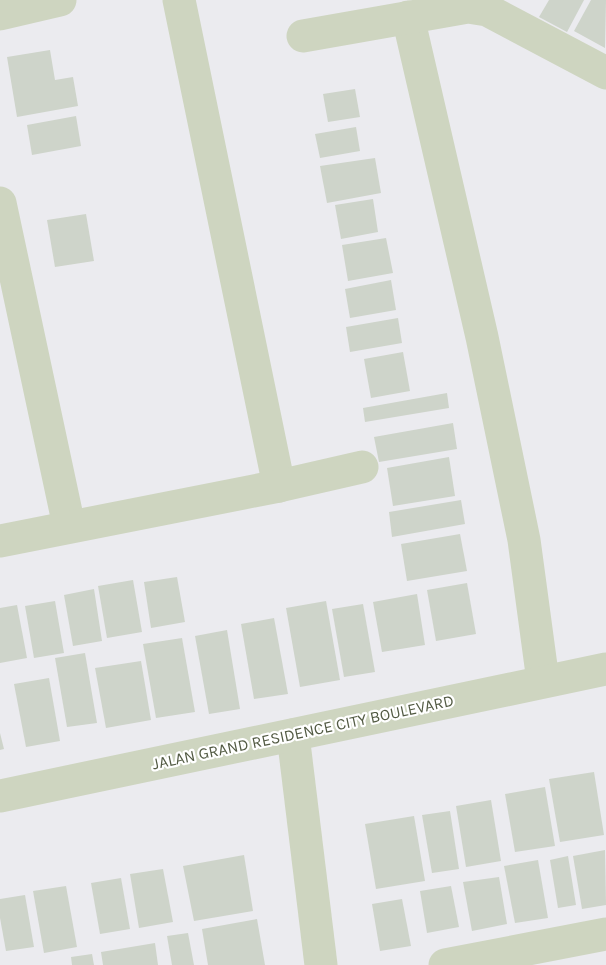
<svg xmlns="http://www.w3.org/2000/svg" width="606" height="965" font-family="Karla,sans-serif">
	<rect width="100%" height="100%" fill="#ebebef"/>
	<g fill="#ced4ca">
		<path d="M 549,0 L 584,0 L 567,32 L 539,17 Z"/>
		<path d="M 591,0 L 606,0 L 605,48 L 574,31 Z"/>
		<path d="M 50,50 L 55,80 L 73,77 L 78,106 L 17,117 L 7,57 Z"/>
		<path d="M 355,89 L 360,117 L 328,122 L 323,94 Z"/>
		<path d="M 76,116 L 81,146 L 32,155 L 27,125 Z"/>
		<path d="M 356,127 L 360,151 L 320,158 L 315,134 Z"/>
		<path d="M 375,158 L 381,193 L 327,203 L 320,166 Z"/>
		<path d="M 373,199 L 378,232 L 341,239 L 335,205 Z"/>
		<path d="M 86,214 L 94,261 L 55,267 L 47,220 Z"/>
		<path d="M 386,238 L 393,273 L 348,281 L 342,245 Z"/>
		<path d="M 391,280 L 396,310 L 350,318 L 345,289 Z"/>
		<path d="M 398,318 L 402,343 L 350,352 L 346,327 Z"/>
		<path d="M 403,352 L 410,391 L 371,398 L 364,359 Z"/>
		<path d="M 447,393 L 449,408 L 365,422 L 363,408 Z"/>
		<path d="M 453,423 L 457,449 L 379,462 L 374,437 Z"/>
		<path d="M 449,457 L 455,496 L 393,506 L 387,468 Z"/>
		<path d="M 461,500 L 465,524 L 392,537 L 389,512 Z"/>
		<path d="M 460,534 L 467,571 L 407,581 L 401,544 Z"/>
		<path d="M 177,577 L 185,622 L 151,628 L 144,582 Z"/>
		<path d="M 133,580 L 142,632 L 107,638 L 98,586 Z"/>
		<path d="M 467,583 L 476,634 L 436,641 L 427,590 Z"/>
		<path d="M 94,589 L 102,641 L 73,646 L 64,595 Z"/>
		<path d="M 417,594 L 425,645 L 382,652 L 373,602 Z"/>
		<path d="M 55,601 L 64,653 L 34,658 L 25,606 Z"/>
		<path d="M 326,601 L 340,680 L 300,687 L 286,608 Z"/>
		<path d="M 363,604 L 375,672 L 344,677 L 332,609 Z"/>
		<path d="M 17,605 L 27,658 L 0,663 L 0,608 Z"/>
		<path d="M 274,618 L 288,694 L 254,699 L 241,624 Z"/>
		<path d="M 227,630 L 240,709 L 209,714 L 195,636 Z"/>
		<path d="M 182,638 L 195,712 L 156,718 L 143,644 Z"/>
		<path d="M 85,653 L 97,723 L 67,727 L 55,658 Z"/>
		<path d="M 141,661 L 151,720 L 106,728 L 95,668 Z"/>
		<path d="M 49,678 L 60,741 L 26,747 L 14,684 Z"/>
		<path d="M 0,733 L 4,749 L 0,750 Z"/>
		<path d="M 594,772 L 604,835 L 560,842 L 549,779 Z"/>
		<path d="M 545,787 L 555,846 L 515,852 L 505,794 Z"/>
		<path d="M 491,800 L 501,861 L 466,867 L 456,806 Z"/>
		<path d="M 450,811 L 459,869 L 432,873 L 422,815 Z"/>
		<path d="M 414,816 L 425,881 L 376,889 L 365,824 Z"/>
		<path d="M 605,850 L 606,905 L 582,909 L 573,856 Z"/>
		<path d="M 244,855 L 253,911 L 194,921 L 183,866 Z"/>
		<path d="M 568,856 L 576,905 L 558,908 L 550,860 Z"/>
		<path d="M 538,860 L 548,918 L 515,923 L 504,866 Z"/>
		<path d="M 163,869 L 173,922 L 139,928 L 130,874 Z"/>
		<path d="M 499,877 L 507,924 L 472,931 L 463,882 Z"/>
		<path d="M 121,878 L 130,929 L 100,934 L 91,883 Z"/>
		<path d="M 66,886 L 77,947 L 44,953 L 33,891 Z"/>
		<path d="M 451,886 L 459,927 L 427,933 L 420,891 Z"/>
		<path d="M 25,895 L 34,947 L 6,951 L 0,918 L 0,899 Z"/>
		<path d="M 402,899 L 411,946 L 380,951 L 372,904 Z"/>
		<path d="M 257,919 L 265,965 L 208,965 L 202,929 Z"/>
		<path d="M 188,933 L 194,965 L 172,965 L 167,936 Z"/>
		<path d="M 155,943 L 158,965 L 103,965 L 101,952 Z"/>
		<path d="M 92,954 L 94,965 L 72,965 L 71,957 Z"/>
	</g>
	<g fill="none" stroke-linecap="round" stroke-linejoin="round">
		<g stroke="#ced5c0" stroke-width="33">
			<path d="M 179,0 L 279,486"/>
			<path d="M 0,14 L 60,0"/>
			<path d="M 408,17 L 482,337 L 524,540 L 543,681"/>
			<path d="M 303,36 L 468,7 L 487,10 L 606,73"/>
			<path d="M 0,203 L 69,526"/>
			<path d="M 0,541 L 279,486 L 362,467"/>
			<path d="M 293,735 L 321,965"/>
			<path d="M 0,796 L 606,669"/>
			<path d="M 445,965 L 606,934"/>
		</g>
	</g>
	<g text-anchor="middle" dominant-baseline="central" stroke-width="4.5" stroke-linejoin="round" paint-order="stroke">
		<g font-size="16" fill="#525a43" stroke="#fff">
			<text transform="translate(303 732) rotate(-12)">JALAN GRAND RESIDENCE CITY BOULEVARD</text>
		</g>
	</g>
</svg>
